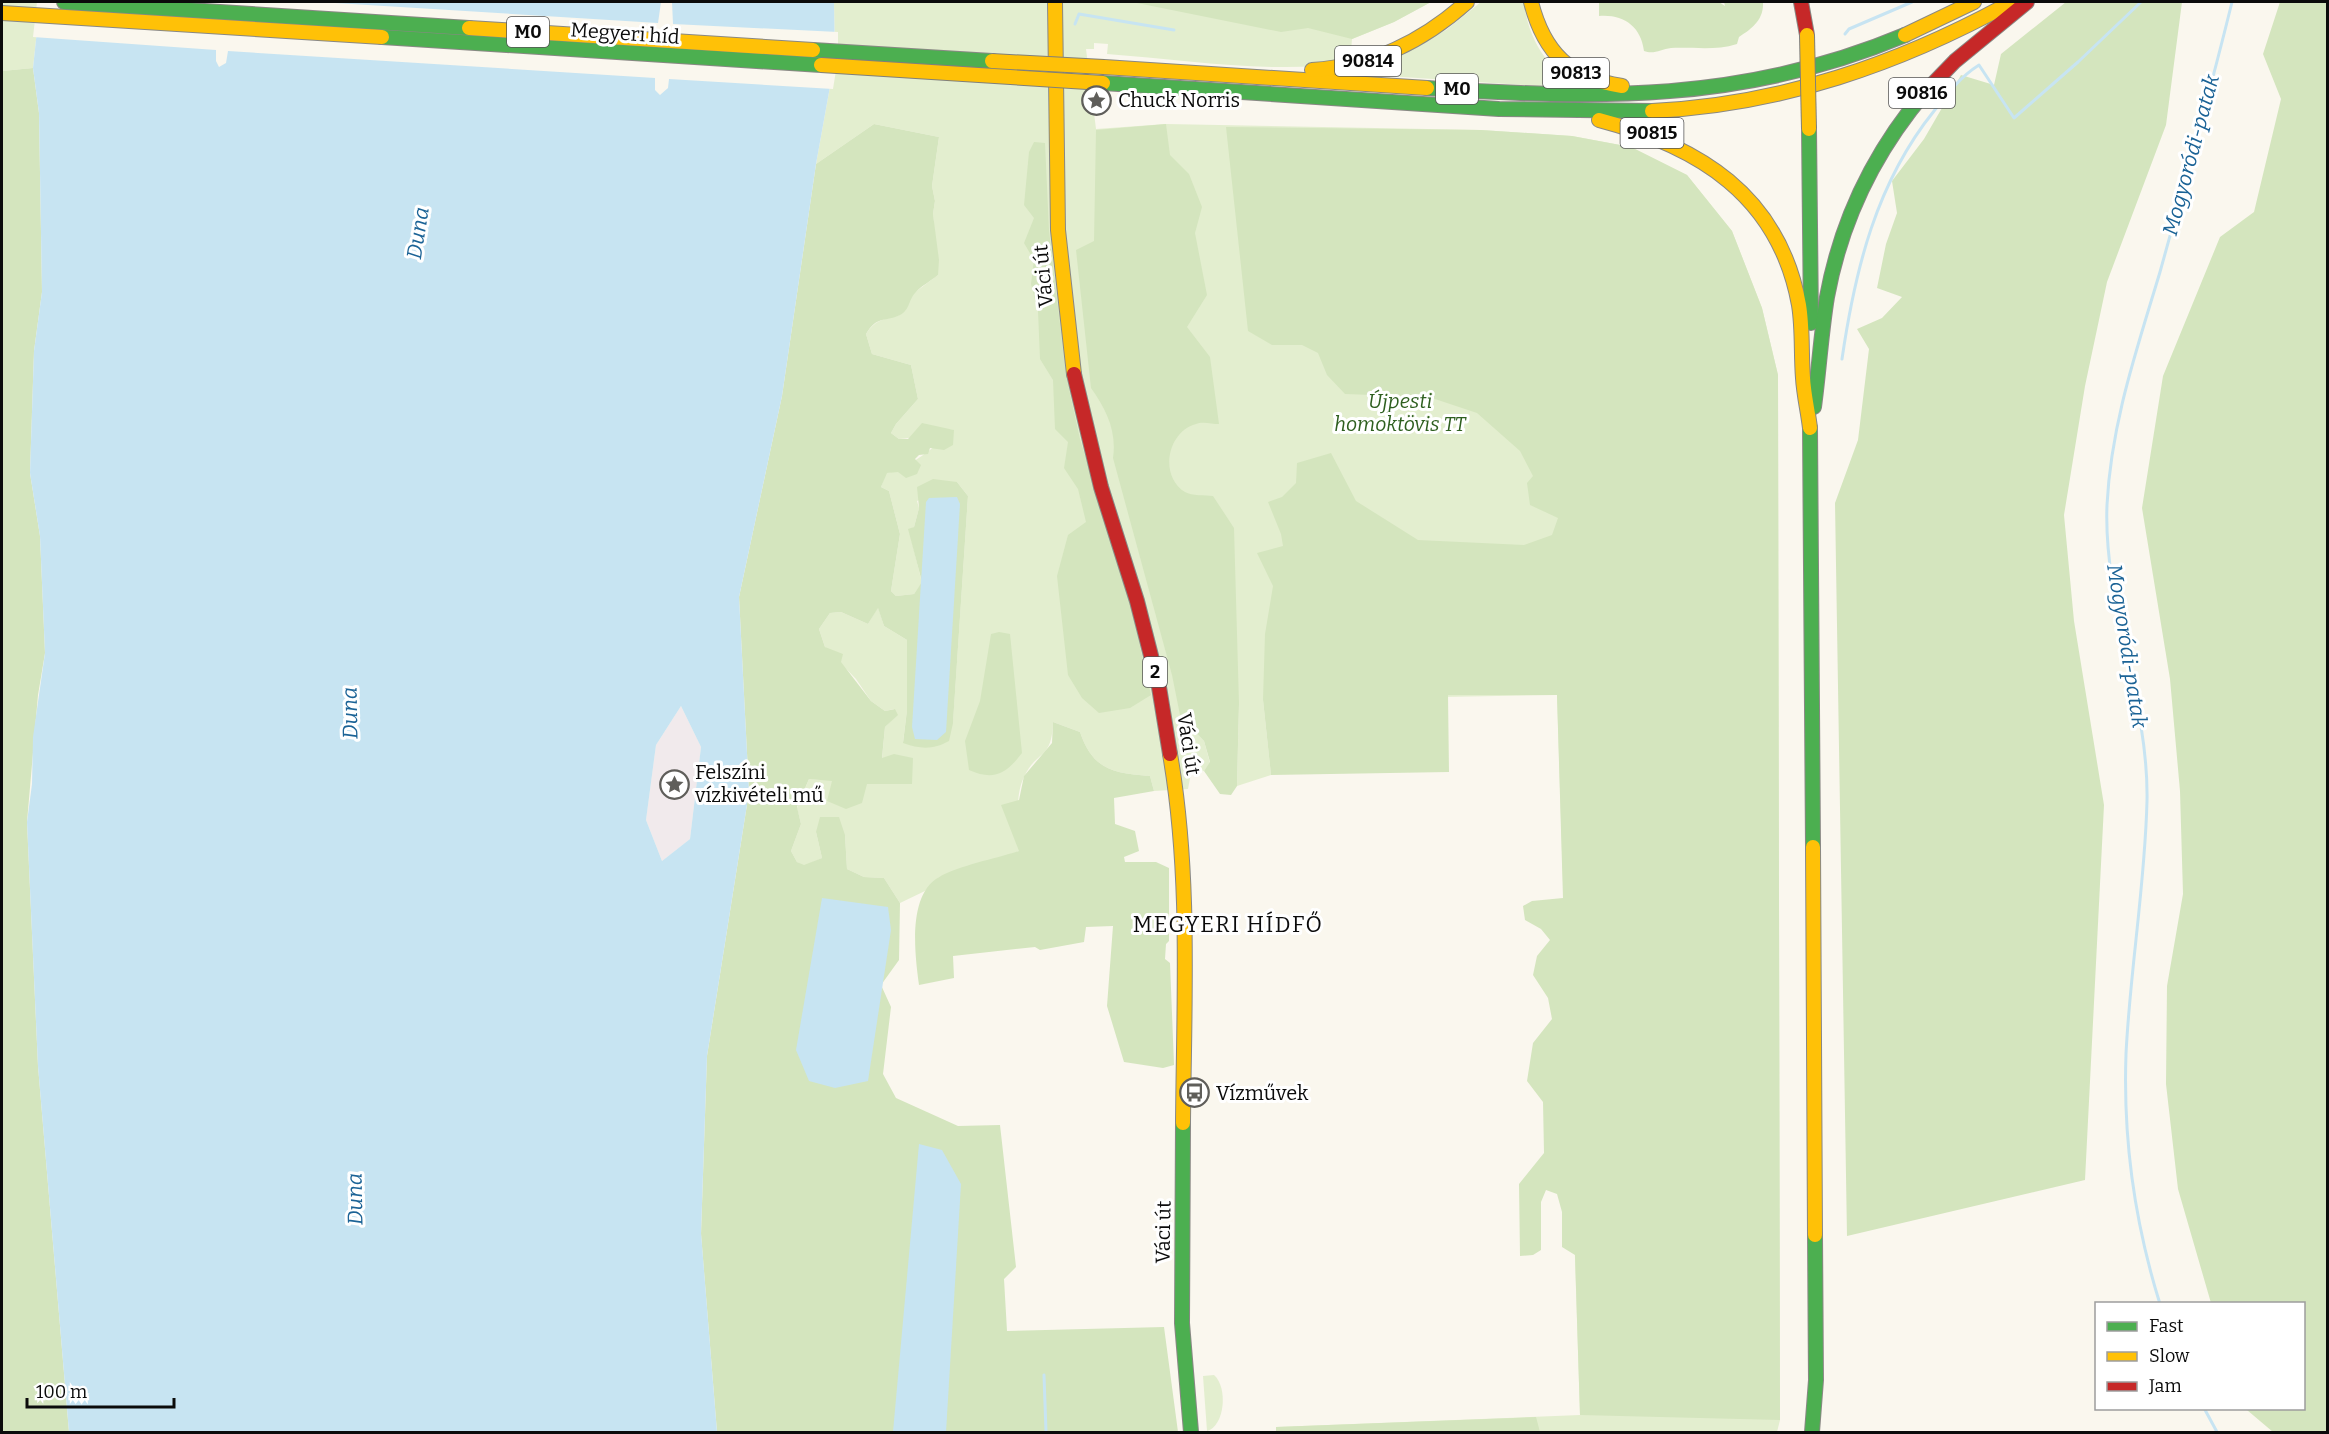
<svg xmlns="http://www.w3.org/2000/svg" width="2329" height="1434" font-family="Bitter,serif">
	<rect width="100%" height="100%" fill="#faf7ee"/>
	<path fill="#f1eaec" d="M 681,706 L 701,747 L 690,839 L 662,861 L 646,820 L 656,745 Z"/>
	<g fill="#e3eecf">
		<path d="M 2,2 L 40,2 L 33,68 L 2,71 Z"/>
		<path d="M 834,2 L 1431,2 L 1394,22 L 1352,39 L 1350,63 C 1270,74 1187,60 1107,54 L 1108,44 L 1094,43 L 1094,49 L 1086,49 L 1096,129 L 1166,124 L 1481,130 L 1572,136 L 1631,147 L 1687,175 L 1732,231 L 1762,308 L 1778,375 L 1780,1420 L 1777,1432 L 1276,1432 L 1276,1427 L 1580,1415 L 1557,695 L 1263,700 L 1271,775 L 1237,786 L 1239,705 L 1181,715 L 1204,741 L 1210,763 L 1204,771 L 1191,773 L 1188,789 L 1154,791 L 1150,776 C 1113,773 1093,770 1080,732 L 1053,722 C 1052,761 1036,750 1024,777 C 1014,797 1019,828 1020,851 L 939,877 L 925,891 L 900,903 L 884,878 L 864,877 L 847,869 L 845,835 L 816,832 L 822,858 L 804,866 L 797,862 L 791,851 L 801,824 L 797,808 L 809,779 L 912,784 L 882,759 L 885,727 L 897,715 L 894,709 L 885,711 L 871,701 L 856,679 L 825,647 L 819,629 L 830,613 L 841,612 L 868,624 L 878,607 L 884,626 L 907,640 L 907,710 L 903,742 L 953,722 L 968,496 L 957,482 L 917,501 L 919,508 L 914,527 L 909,530 L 922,583 L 914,594 L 896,596 L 891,591 L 900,534 L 889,491 L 881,487 L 886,473 C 904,472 941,443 953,430 C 933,427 918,439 899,439 L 891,433 L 896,424 L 918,399 L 911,365 L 872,354 L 866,334 C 874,321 884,318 898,316 L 914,293 L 938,275 L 933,214 L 935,201 L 932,186 L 939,137 L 874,124 L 816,164 L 835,59 Z"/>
		<path d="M 1481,2 L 1524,2 C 1528,38 1546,69 1580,86 L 1580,89 L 1358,74 L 1446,30 Z"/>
		<path d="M 1214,1375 C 1228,1387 1225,1426 1207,1431 L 1203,1376 Z"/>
	</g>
	<g fill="#d4e5be">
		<path d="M 1132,2 L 1431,2 L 1394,22 L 1352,39 L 1308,28 L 1281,32 Z"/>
		<path d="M 1599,2 L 1719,2 L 1725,6 L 1724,2 L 1763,2 C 1764,19 1753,28 1739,37 L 1737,44 C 1715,51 1695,47 1671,48 C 1661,49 1654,55 1644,51 C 1641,26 1623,14 1599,16 Z"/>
		<path d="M 2066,2 L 2182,2 L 2166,125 L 2107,282 L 2085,386 L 2064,515 L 2074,621 L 2104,805 L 2085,1180 L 1847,1236 L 1835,503 L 1858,440 L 1869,349 L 1857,329 L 1882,318 L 1902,297 L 1877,288 L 1886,244 L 1897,213 L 1892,181 L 1924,139 L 1961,75 L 1994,85 L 2001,54 Z"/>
		<path d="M 2280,2 L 2328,2 L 2327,1432 L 2273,1432 L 2247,1410 L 2304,1408 L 2304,1304 L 2211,1303 L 2178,1189 L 2166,1084 L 2167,986 L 2183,894 L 2180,791 L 2170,679 L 2142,508 L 2163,376 L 2220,237 L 2254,212 L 2281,99 L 2263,54 Z"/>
		<path d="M 33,68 L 39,113 L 42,292 L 34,351 L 30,473 L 40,536 L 45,653 L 38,695 L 27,822 L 38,1066 L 69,1432 L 2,1432 L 2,71 Z"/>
		<path d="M 874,124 L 939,137 L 932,186 L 935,201 L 933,214 L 939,260 L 938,275 C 931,281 921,286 915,293 C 908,301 910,311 898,316 C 883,322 877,316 866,334 L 872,354 L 911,365 L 918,399 L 896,424 L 891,433 L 899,439 L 908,439 L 922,423 L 954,430 L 953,445 L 944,450 L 930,448 L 928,454 L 919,455 L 915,459 L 921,465 L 917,474 L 906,478 L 898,472 L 887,473 L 881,487 L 889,491 L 900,534 L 891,591 L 896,596 L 914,594 L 922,582 L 908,529 L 914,527 L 919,508 L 917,487 L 933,479 L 957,482 L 968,496 L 953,723 L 949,741 C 933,750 920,749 903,743 L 907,710 L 907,640 L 884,626 L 878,608 L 868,624 L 841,612 L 830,613 L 819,629 L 825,647 L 843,654 L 841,662 L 871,701 L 885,711 L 895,709 L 898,715 L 885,727 L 882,758 L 894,754 L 913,758 L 912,784 L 867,784 L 862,803 L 846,809 L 827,801 L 832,781 L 809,779 L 797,807 L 801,824 L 791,851 L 797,862 L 804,865 L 822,858 L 816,832 L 820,817 L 839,817 L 845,835 L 847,869 L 864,877 L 884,878 L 900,903 L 899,960 L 881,985 L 891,1007 L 883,1074 L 896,1098 L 958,1126 L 1000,1125 L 1016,1267 L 1004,1279 L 1007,1331 L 1164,1327 L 1178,1432 L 717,1432 L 701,1234 L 707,1056 L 749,792 L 739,597 L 782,396 L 816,164 Z"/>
		<path d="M 1166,124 L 1170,155 L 1189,174 L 1202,207 L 1195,233 L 1207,295 L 1187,327 L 1210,357 L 1219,424 C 1212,424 1202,421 1196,424 C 1167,432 1159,476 1185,492 C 1192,496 1205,495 1213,496 L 1234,528 L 1239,704 L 1237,786 L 1231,795 L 1220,794 L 1204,771 L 1210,762 L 1204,741 L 1180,715 L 1172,675 L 1113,458 C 1117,431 1106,409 1091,388 L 1076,250 L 1094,241 L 1096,130 Z"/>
		<path d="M 1226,127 L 1481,130 L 1572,136 L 1631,147 L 1687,175 L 1732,231 L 1762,308 L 1778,375 L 1780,1420 L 1580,1415 L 1575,1255 L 1562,1247 L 1562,1212 L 1557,1194 L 1546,1190 L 1541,1202 L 1541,1250 L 1533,1255 L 1520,1256 L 1519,1184 L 1544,1153 L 1543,1102 L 1527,1081 L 1533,1043 L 1552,1019 L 1548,998 L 1533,975 L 1537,956 L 1550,940 L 1541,929 L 1525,920 L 1523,906 L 1532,901 L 1563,898 L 1557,695 L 1448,695 L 1449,772 L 1271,775 L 1263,700 L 1265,634 L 1273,586 L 1257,553 L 1283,546 L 1281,534 L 1268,502 L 1282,497 L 1296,483 L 1297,463 L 1331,453 L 1356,501 L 1418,540 L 1524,545 L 1552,535 L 1558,518 L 1530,505 L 1527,483 L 1533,476 L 1520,451 L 1477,413 L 1429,397 L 1407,401 L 1372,395 L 1345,394 L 1327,375 L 1318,353 L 1302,345 L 1272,345 L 1248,331 Z"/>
		<path d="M 1034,142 L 1045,143 L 1049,230 L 1066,375 L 1080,439 L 1131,606 L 1151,695 L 1130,708 L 1099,713 L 1082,698 L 1068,675 L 1057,576 L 1068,535 L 1086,522 L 1078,489 L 1064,468 L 1068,442 L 1055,429 L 1053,380 L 1040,359 L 1038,311 L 1031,284 L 1034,260 L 1024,243 L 1034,218 L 1024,205 L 1029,152 Z"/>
		<path d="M 999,632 L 1010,634 L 1022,753 C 1006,774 994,781 969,770 L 965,741 L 980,701 L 991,634 Z"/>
		<path d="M 1053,722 L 1080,732 C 1093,770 1113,773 1150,776 L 1154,791 L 1114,798 L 1115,824 L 1135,831 L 1139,851 L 1124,857 L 1125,862 L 1156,862 L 1169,868 L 1169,941 L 1166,944 L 1165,959 L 1170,963 L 1174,1065 L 1163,1068 L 1124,1062 L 1107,1006 L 1113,926 L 1086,927 L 1084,942 L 1040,950 L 1035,947 L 953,956 L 954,978 L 919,985 C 915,955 907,895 939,877 C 961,865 995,859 1019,851 L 1001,805 L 1019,800 L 1024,776 L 1052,743 Z"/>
		<path d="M 1536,1417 L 1540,1432 L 1276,1432 L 1276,1427 Z"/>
	</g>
	<g fill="#c7e4f2" fill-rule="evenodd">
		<path d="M 40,2 L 834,2 L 835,59 L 816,164 L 782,396 L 739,597 L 749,792 L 707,1056 L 701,1233 L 717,1432 L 69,1432 L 38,1066 L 27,822 L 32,784 L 33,737 L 45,653 L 40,536 L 30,473 L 34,351 L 42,292 L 39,113 L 33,68 ZM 681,706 L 701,747 L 690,839 L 662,861 L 646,820 L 656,745 Z"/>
		<path d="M 957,497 L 960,504 L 946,732 L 937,740 L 915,739 L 912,727 L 926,502 L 929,498 Z"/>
		<path d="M 822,898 L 888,907 L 891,930 L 868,1081 L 835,1088 L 809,1081 L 796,1050 Z"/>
		<path d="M 919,1144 L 942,1150 L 961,1184 L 946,1432 L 893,1432 Z"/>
	</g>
	<path fill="#faf7ee" d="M 37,2 L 319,2 L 658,23 L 661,2 L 672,2 L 673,24 L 838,32 L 838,58 L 833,89 L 669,79 L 668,88 L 660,95 L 655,90 L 655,78 L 228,51 L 226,63 L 219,67 L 216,61 L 216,50 L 33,37 Z"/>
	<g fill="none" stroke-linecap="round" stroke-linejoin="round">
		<g stroke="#c7e4f2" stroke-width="3">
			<path d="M 1075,24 L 1079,14 L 1174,30"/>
			<path d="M 1845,34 L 1849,29 L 1912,2"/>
			<path d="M 1842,359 C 1855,270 1876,183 1934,111 C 1947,94 1960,77 1979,65 L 2014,118 L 2078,62 L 2141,2"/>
			<path d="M 2160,1304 C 2135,1224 2123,1138 2126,1054 C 2130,970 2145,886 2147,801 C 2149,701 2103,605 2107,505 C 2111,423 2137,349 2160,272 C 2185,182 2210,92 2232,2"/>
			<path d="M 1044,1375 L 1046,1432"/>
			<path d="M 2204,1408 L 2217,1432"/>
		</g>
		<defs>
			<g id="fast">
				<path d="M 64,2 L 469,28"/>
				<path d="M 382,37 L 821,65"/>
				<path d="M 813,50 L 992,61"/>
				<path d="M 1103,83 L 1499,109 L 1652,111"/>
				<path d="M 1427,88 C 1598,99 1743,103 1905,35"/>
				<path d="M 1809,129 L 1811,323"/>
				<path d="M 1814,407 C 1819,370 1821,334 1827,297 C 1841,221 1875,151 1925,92"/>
				<path d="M 1810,428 L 1813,847"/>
				<path d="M 1183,1123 L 1182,1323 L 1191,1432"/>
				<path d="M 1812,1432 L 1816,1380 L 1815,1235"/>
			</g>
			<g id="slow">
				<path d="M 1055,2 L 1058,230 L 1074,374"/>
				<path d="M 1531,2 C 1544,53 1570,78 1622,86"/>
				<path d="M 2,13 L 382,37"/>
				<path d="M 469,28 L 813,50"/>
				<path d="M 1905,35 L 1974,2"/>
				<path d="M 1104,67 L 1427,88"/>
				<path d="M 1312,70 C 1373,66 1422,42 1467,2"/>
				<path d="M 1652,111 C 1781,105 1899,64 2012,2"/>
				<path d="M 1599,120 C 1698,146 1779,195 1799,305 C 1803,329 1801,354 1803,378 C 1804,395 1808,411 1810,428"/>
				<path d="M 1170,754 C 1191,875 1184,1000 1183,1123"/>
				<path d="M 1813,847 L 1815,1235"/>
			</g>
			<g id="jam">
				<path d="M 1801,2 L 1807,35"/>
				<path d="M 1925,92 L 1955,61 L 2027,2"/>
				<path d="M 1074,374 L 1101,487 L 1137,601 L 1159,687 L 1170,754"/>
			</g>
		</defs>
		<use href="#fast" stroke="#898884" stroke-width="16"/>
		<use href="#slow" stroke="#898884" stroke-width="16"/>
		<use href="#jam" stroke="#898884" stroke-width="16"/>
		<use href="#fast" stroke="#4caf50" stroke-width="14"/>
		<use href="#slow" stroke="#ffc107" stroke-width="14"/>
		<use href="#jam" stroke="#c62828" stroke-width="14"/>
		<defs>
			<g id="slow-bridge">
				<path d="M 1807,35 L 1809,129"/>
				<path d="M 992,61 L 1104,67"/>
				<path d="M 821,65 L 1103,83"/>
			</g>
		</defs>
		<use href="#slow-bridge" stroke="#807f7a" stroke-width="16" stroke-linecap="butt"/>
		<use href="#slow-bridge" stroke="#ffc107" stroke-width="14"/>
	</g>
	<defs>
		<symbol id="sight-ring" viewBox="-11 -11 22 22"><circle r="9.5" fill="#fff" stroke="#5f5e5a" stroke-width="1.5"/><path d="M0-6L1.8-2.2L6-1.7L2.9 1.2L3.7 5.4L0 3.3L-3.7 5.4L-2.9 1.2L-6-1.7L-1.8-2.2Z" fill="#5f5e5a"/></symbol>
		<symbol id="bus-ring" viewBox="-11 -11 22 22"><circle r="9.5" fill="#fff" stroke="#5f5e5a" stroke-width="1.5"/><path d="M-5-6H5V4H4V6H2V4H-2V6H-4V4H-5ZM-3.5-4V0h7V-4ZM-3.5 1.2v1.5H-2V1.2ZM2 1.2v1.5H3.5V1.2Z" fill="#5f5e5a"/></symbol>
	</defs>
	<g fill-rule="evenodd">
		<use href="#sight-ring" x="1080" y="84" width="33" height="33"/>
		<use href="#sight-ring" x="658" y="768" width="33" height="33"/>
		<use href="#bus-ring" x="1178" y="1076" width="33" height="33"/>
	</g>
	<g text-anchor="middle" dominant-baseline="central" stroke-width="6" stroke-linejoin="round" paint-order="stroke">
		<g fill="#fff" stroke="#545454" stroke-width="1.5">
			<rect x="507" y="17" width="42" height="30" rx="4.5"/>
			<rect x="1335" y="46" width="66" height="30" rx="4.5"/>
			<rect x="1543" y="58" width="66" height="30" rx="4.5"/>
			<rect x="1436" y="74" width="42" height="30" rx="4.5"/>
			<rect x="1889" y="78" width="66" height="30" rx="4.5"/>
			<rect x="1620.5" y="118" width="63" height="30" rx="4.5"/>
			<rect x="1143" y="657" width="24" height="30" rx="4.5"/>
		</g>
		<g font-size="18" font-weight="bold" fill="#0b0b0b">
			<text x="528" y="32">M0</text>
			<text x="1368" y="61">90814</text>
			<text x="1576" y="73">90813</text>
			<text x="1457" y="89">M0</text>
			<text x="1922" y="93">90816</text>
			<text x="1652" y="133">90815</text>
			<text x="1155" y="672">2</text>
		</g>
		<g font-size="20" fill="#0b0b0b" stroke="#fff">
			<text transform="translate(625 33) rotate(4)">Megyeri híd</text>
			<text transform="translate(1043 276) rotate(-95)">Váci út</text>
			<text transform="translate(1189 744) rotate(81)">Váci út</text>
			<text transform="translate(1163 1232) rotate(-89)">Váci út</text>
		</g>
		<g font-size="20" fill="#0b0b0b" stroke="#fff" text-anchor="start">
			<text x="1118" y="100">Chuck Norris</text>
			<text x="695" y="772">Felszíni<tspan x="695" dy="23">vízkivételi mű</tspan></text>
			<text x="1216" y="1093">Vízművek</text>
		</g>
		<g font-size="20" font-style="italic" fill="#2e5f1f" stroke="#fff">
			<text x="1400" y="401">Újpesti<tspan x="1400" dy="23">homoktövis TT</tspan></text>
		</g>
		<g font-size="21" font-style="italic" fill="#1b6396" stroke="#fff">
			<text transform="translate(2191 155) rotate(-75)">Mogyoródi-patak</text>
			<text transform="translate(418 233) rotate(-81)">Duna</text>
			<text transform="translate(2127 646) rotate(81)">Mogyoródi-patak</text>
			<text transform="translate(350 713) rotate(-91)">Duna</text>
			<text transform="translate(355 1199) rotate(-91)">Duna</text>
		</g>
		<g font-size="22" letter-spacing="1.5" fill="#0b0b0b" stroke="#fff">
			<text x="1228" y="924">MEGYERI HÍDFŐ</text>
		</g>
	</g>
	<rect width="2329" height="1434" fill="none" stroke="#0b0b0b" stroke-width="6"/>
	<rect x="2095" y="1302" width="210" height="108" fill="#ffffff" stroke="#9d9d9d" stroke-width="1.5"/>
	<rect x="2107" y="1322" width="30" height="9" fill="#4caf50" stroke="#9d9d9d" stroke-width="1.5"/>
	<text x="2149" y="1332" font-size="18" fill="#0b0b0b">Fast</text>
	<rect x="2107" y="1352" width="30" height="9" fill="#ffc107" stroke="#9d9d9d" stroke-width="1.5"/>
	<text x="2149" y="1362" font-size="18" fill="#0b0b0b">Slow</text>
	<rect x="2107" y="1382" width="30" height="9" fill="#c62828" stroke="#9d9d9d" stroke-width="1.5"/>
	<text x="2149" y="1392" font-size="18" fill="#0b0b0b">Jam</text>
	<path d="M27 1398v9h147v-9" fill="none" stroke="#0b0b0b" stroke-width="3"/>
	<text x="36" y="1398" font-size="18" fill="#0b0b0b" stroke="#ffffff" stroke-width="4.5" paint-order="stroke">100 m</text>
</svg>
